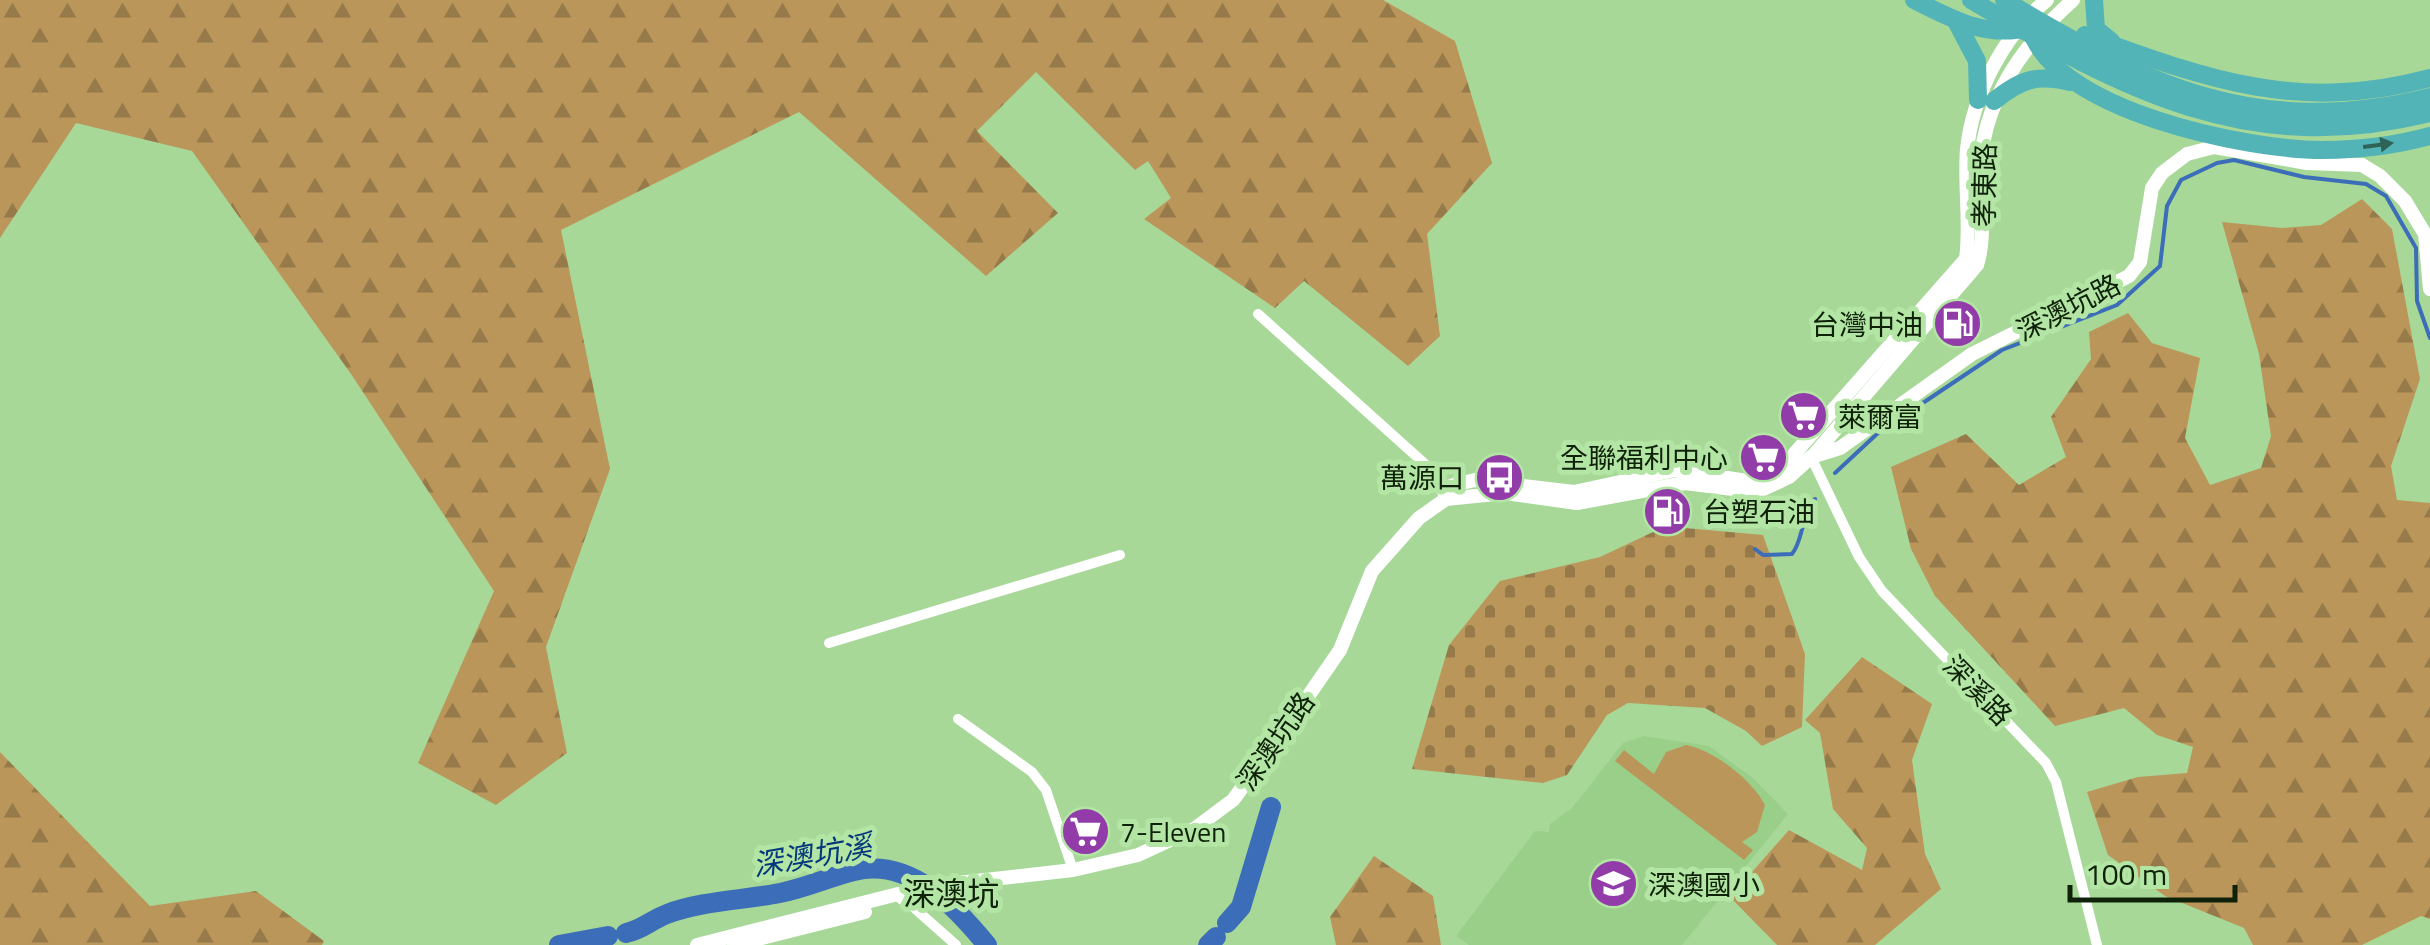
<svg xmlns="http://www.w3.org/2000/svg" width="2430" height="945" font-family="'Titillium Web','Noto Sans TC',sans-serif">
	<defs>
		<pattern id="forest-firs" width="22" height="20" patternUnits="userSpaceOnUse" patternTransform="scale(2.5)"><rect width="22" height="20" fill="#bb965a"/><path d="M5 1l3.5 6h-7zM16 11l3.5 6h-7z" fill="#967a49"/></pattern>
		<pattern id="cemetery-stones" width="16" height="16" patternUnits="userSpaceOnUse" patternTransform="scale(2.5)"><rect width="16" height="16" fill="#bb965a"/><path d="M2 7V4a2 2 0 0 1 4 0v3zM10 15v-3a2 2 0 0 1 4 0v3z" fill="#967a49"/></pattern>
	</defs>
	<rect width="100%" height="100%" fill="#a7d898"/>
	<path fill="#99cf88" d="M 1644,736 L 1709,746 L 1753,778 L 1788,814 L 1682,945 L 1469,945 L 1456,936 L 1535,831 L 1549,832 L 1550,824 L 1572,808 L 1623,743 Z"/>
	<path fill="#bb965a" d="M 1686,745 C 1714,750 1752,780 1765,805 L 1757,832 L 1742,842 L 1753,850 L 1744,860 L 1615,761 L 1624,750 L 1654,774 L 1666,752 Z"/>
	<g fill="url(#forest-firs)">
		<path d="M 0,0 L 1383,0 L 1455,41 L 1492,163 L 1427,234 L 1440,336 L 1408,366 L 1304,281 L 1275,308 L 1144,219 L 1171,198 L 1148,161 L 1135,170 L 1036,72 L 977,131 L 1058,213 L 986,276 L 799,112 L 561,230 L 610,469 L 546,647 L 567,753 L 496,805 L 418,763 L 494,591 L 351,374 L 192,151 L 76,123 L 0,238 Z"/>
		<path d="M 2362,199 L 2392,229 L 2420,379 L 2391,466 L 2397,500 L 2430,503 L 2430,919 L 2421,916 L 2362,945 L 2253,945 L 2244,928 L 2165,896 L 2108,855 L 2087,792 L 2138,777 L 2187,773 L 2193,747 L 2157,735 L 2124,708 L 2055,726 L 1935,596 L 1911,549 L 1891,467 L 1966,434 L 2019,485 L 2066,457 L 2051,417 L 2091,359 L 2089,332 L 2128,313 L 2152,343 L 2200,358 L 2185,438 L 2210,485 L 2261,468 L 2271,436 L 2259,354 L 2222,222 L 2282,228 L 2321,225 Z"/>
		<path d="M 1862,657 L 1932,704 L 1912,760 L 1925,854 L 1941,889 L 1875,945 L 1777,945 L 1730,897 L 1789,830 L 1862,870 L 1867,848 L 1833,809 L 1820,733 L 1805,720 Z"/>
		<path d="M 0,752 L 150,906 L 256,891 L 324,941 L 322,945 L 0,945 Z"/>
		<path d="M 1374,856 L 1433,896 L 1441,945 L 1336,945 L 1330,917 Z"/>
	</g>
	<path fill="url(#cemetery-stones)" d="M 1674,527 L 1763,535 L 1805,654 L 1802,727 L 1762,746 L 1746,731 L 1705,708 L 1628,703 L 1607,715 L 1567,775 L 1543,783 L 1412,769 L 1449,645 L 1500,581 L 1600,557 L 1653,532 Z"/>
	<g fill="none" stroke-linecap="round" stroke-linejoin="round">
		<g stroke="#3c6db8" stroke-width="4">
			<path d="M 1835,473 L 1878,433 L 2002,350 L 2117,305 L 2160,266 L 2167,206 L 2181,180 L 2217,163 L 2234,160 L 2304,177 L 2366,184 L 2386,196 L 2416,248 L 2417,301 L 2430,338"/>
			<path d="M 1755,549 L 1763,555 L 1792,554 C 1803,541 1800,520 1815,499"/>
		</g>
		<g stroke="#3c6db8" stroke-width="20">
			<path d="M 1227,923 L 1241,907 L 1271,807"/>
			<path d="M 626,933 C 642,930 651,920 667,914 C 701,901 744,900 780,893 C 806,888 829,877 854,871 C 910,857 955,906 987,945"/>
			<path d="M 559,945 L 608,936"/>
			<path d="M 1208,945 L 1216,937"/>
		</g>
		<g stroke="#fff" stroke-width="10">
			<path d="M 1258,314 L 1425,464 L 1446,499"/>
			<path d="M 1811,457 L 1859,557 L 1882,591 L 2046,763 L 2056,782 L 2097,945"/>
			<path d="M 829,643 L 1120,555"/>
			<path d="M 958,719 L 1032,772 L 1046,790 L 1073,870"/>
			<path d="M 903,898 L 956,945"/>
		</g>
		<g stroke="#fff" stroke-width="14">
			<path d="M 1812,457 L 1977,265 C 1986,237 1980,209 1980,180 C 1979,107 2020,47 2073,0"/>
			<path d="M 1446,499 L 1453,485 L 1475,480 L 1574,492 L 1675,470 L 1747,481 L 1780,470 L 1966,259 C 1971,223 1964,186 1967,149 C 1973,94 2004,34 2047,0"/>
			<path d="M 697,945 L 898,894 L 903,898 L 958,883 L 1073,870 L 1138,855 L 1194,829 L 1233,800 L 1289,724 L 1340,650 L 1372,571 L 1419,518 L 1446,499 L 1505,493 L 1577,503 L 1685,483 L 1757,492 L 1789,477 L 1811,457 L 1840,448 L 1972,354 L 2129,276 L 2140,262 L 2152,188 L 2162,173 L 2187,154 L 2214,147 L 2307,163 L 2362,165 L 2380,176 L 2405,201 L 2425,234 L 2430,289"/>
			<path d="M 734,945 L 865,912"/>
		</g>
		<g stroke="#53b4b7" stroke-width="18">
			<path d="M 1914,0 C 1952,19 1987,39 2030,27 C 2052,111 2248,150 2323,150 C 2358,150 2397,145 2430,136"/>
			<path d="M 1971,0 C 2123,90 2249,158 2430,113"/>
			<path d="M 2004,0 C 2149,87 2259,139 2430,97"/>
			<path d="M 2094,0 L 2096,29 L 2111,41"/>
			<path d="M 1956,21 L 1977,61 L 1978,100"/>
			<path d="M 2085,35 C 2209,80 2298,113 2430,78"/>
			<path d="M 1994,101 C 2021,79 2037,74 2070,82"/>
		</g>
	</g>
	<defs><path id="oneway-solid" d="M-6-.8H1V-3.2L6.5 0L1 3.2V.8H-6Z" transform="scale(2.5)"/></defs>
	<use fill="#2e6457" href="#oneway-solid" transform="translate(2378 145) rotate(-8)"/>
	<defs>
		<symbol id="fuel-disc" viewBox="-11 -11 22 22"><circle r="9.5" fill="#923ca9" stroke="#b3e5a4"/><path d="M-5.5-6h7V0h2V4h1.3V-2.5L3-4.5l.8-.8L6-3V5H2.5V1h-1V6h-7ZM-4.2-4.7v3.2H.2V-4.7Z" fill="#fff"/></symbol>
		<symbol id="supermarket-disc" viewBox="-11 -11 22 22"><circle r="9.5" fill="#923ca9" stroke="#b3e5a4"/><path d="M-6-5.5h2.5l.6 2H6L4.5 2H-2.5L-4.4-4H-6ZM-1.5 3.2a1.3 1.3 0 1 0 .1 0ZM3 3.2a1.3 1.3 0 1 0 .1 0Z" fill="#fff"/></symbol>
		<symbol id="bus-disc" viewBox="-11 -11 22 22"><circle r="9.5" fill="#923ca9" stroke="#b3e5a4"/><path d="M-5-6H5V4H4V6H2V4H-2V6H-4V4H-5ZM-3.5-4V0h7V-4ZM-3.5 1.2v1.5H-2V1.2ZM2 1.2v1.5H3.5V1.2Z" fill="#fff"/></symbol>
		<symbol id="school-disc" viewBox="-11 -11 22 22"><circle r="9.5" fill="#923ca9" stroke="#b3e5a4"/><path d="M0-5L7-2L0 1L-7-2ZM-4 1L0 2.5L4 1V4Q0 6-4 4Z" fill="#fff"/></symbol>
	</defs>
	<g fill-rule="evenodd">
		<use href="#fuel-disc" x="1930" y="296" width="55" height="55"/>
		<use href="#supermarket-disc" x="1776" y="388" width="55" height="55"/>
		<use href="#supermarket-disc" x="1736" y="430" width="55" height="55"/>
		<use href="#bus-disc" x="1472" y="450" width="55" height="55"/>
		<use href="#fuel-disc" x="1640" y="484" width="55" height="55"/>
		<use href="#supermarket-disc" x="1058" y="804" width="55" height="55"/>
		<use href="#school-disc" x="1586" y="856" width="55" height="55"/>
	</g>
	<g text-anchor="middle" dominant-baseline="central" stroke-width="10" stroke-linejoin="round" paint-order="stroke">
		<g font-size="28" fill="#0f2209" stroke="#b3e5a4">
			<text transform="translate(1984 185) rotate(-89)">孝東路</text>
			<text transform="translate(2068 307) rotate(-27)">深澳坑路</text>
			<text transform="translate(1978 690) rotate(46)">深溪路</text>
			<text transform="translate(1275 741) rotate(-55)">深澳坑路</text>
		</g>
		<g font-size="28" fill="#0f2209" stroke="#b3e5a4" text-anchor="start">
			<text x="1923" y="324" text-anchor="end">台灣中油</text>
			<text x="1838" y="416">萊爾富</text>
			<text x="1728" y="457" text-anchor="end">全聯福利中心</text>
			<text x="1464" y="477" text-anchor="end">萬源口</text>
			<text x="1703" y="511">台塑石油</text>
			<text x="1120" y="831">7-Eleven</text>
			<text x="1648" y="884">深澳國小</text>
		</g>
		<g font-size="30" font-style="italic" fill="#05377c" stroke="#b3e5a4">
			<text transform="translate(812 855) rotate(-10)">深澳坑溪</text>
		</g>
		<g font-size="32" fill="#0f2209" stroke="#b3e5a4">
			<text x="951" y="893">深澳坑</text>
		</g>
	</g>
	<path d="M2070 885v15h165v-15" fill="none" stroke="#0f2209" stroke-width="5"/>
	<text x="2085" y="885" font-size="30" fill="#0f2209" stroke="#b3e5a4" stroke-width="8" paint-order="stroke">100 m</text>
</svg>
